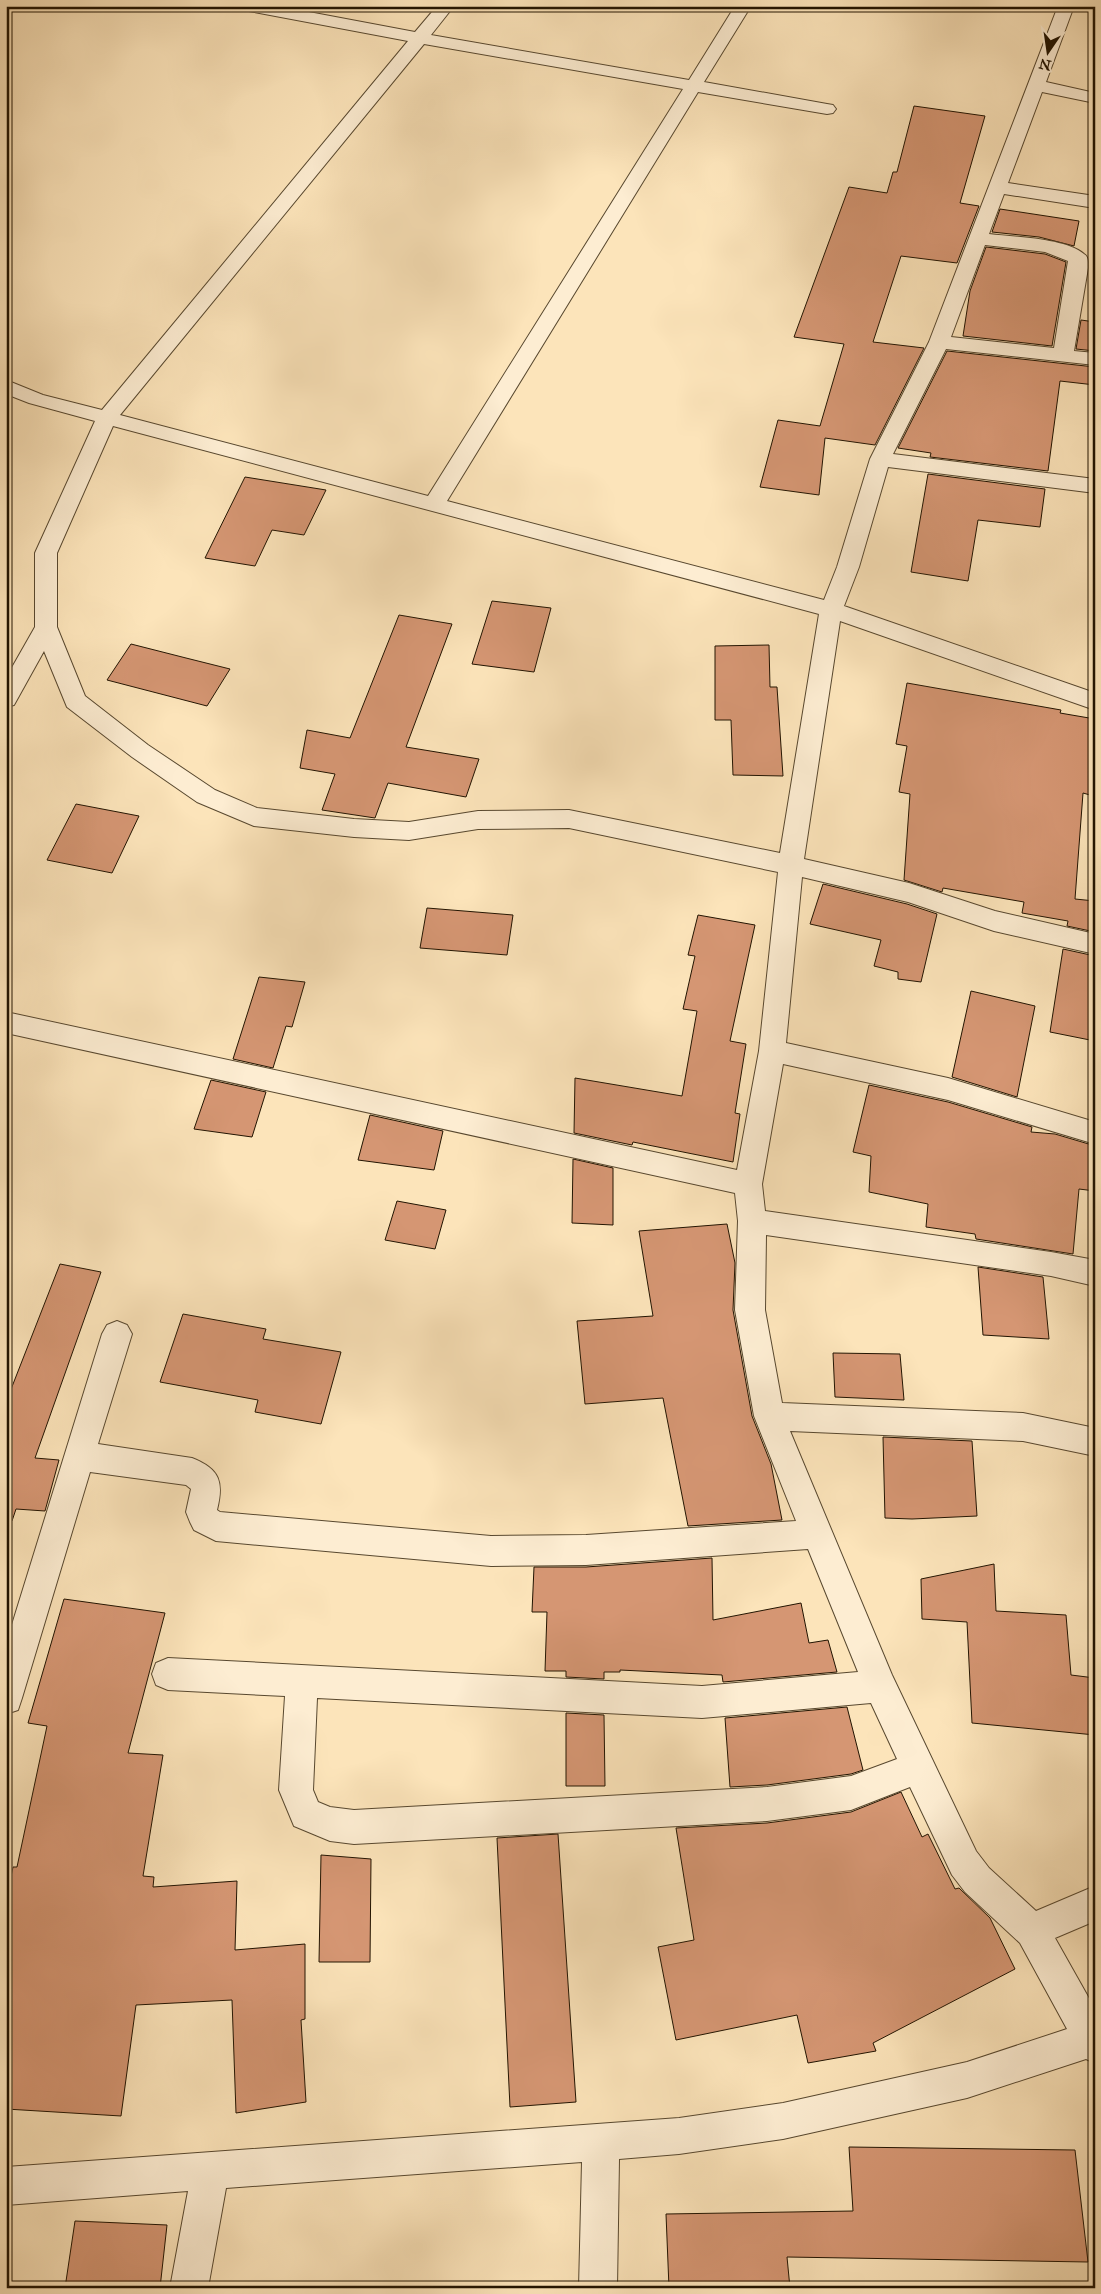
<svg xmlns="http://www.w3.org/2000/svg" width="1101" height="2294" font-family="'IM FELL Great Primer',serif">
	<rect width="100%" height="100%" fill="#fce4ba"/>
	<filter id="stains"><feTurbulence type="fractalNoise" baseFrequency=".004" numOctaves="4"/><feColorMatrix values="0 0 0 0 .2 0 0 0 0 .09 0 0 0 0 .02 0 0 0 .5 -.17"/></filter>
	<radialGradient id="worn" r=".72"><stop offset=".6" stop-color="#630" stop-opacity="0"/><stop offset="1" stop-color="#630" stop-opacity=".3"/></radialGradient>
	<g fill="#d59673" stroke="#221401">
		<path d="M 914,106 L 985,116 L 960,203 L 979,206 L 957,263 L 901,256 L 873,342 L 924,348 L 875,445 L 825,438 L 819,495 L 760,487 L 778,420 L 820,426 L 844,344 L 794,337 L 849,187 L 887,193 L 893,172 L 897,172 Z"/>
		<path d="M 1000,209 L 1079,221 L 1074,246 L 1039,237 L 992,232 Z"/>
		<path d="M 986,247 L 1045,254 L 1066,262 L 1052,346 L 963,336 L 970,291 Z"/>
		<path d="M 1081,320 L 1095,322 L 1095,351 L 1076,349 Z"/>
		<path d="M 947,351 L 1095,367 L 1095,385 L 1060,381 L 1048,471 L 930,457 L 931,453 L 898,448 Z"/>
		<path d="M 928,474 L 1045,489 L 1040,527 L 978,520 L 968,581 L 911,572 Z"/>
		<path d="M 245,477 L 326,490 L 304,535 L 272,530 L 255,566 L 205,558 Z"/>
		<path d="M 492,601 L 551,608 L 534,672 L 472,664 Z"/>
		<path d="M 399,615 L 452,624 L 406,747 L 479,759 L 466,797 L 388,783 L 375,818 L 322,810 L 335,774 L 300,768 L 307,730 L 350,738 Z"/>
		<path d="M 131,644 L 186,658 L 230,669 L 207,706 L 107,680 Z"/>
		<path d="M 769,645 L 770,687 L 777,687 L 783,776 L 733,775 L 731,720 L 715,720 L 715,646 Z"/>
		<path d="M 907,683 L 1061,710 L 1060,713 L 1095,719 L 1095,749 L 1090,795 L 1083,793 L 1075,899 L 1095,901 L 1095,932 L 1067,926 L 1068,921 L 1022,913 L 1024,902 L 943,888 L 942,892 L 904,880 L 910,794 L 899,792 L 907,746 L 896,744 Z"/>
		<path d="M 76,804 L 139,816 L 112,873 L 47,860 Z"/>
		<path d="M 823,884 L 907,904 L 937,914 L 921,982 L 898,979 L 898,972 L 874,966 L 881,940 L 810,924 Z"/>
		<path d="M 427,908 L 513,915 L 507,955 L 420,948 Z"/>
		<path d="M 698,915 L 755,925 L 730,1041 L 746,1044 L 735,1113 L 740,1114 L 733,1162 L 633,1142 L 632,1145 L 574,1133 L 575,1078 L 682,1096 L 697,1011 L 683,1009 L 695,956 L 688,955 Z"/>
		<path d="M 1063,949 L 1095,956 L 1095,1041 L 1050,1032 Z"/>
		<path d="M 259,977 L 305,982 L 292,1027 L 286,1026 L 273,1068 L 233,1059 Z"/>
		<path d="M 971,991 L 1035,1006 L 1017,1097 L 952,1077 Z"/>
		<path d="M 211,1080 L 266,1092 L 252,1137 L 194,1129 Z"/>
		<path d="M 869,1085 L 948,1102 L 1032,1127 L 1031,1132 L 1055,1134 L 1092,1145 L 1095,1191 L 1079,1189 L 1073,1254 L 976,1239 L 975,1234 L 926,1227 L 928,1204 L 869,1192 L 871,1156 L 853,1152 Z"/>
		<path d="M 370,1115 L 443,1131 L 434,1170 L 358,1160 Z"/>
		<path d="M 573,1159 L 613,1168 L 613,1225 L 572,1223 Z"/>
		<path d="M 397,1201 L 446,1210 L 435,1249 L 385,1240 Z"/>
		<path d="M 727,1224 L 735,1263 L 733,1310 L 752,1416 L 771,1464 L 782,1520 L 688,1526 L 663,1398 L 585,1404 L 577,1321 L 653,1316 L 639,1231 Z"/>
		<path d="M 60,1264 L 101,1272 L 35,1458 L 59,1460 L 45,1511 L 16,1509 L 12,1521 L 6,1520 L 6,1402 Z"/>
		<path d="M 978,1267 L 1043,1277 L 1049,1339 L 983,1335 Z"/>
		<path d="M 183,1314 L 266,1329 L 263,1339 L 341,1352 L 321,1424 L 255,1412 L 258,1400 L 160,1382 Z"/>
		<path d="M 833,1353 L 900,1354 L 904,1400 L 835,1397 Z"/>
		<path d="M 883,1437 L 972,1441 L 977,1516 L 912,1519 L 885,1518 Z"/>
		<path d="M 712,1558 L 713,1620 L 801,1603 L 809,1643 L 828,1640 L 837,1672 L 723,1682 L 722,1675 L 620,1670 L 620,1672 L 604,1672 L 604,1679 L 566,1677 L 566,1671 L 545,1671 L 547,1612 L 532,1612 L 534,1567 L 586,1567 Z"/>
		<path d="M 994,1564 L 996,1611 L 1066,1615 L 1071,1675 L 1095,1678 L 1095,1735 L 972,1723 L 967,1622 L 922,1619 L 921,1579 Z"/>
		<path d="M 64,1599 L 165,1613 L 128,1753 L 163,1755 L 143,1876 L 154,1877 L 153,1887 L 237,1881 L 235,1950 L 305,1944 L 305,2019 L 301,2020 L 306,2102 L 236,2113 L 232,2000 L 136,2005 L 121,2116 L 6,2109 L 6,1900 L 13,1867 L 17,1867 L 47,1726 L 28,1723 Z"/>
		<path d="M 847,1707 L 863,1770 L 851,1774 L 767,1785 L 730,1787 L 725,1718 Z"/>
		<path d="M 566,1713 L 604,1715 L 605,1786 L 566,1786 Z"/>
		<path d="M 901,1792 L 922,1837 L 928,1834 L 955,1889 L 959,1888 L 990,1918 L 1015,1969 L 873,2043 L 876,2051 L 808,2063 L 797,2015 L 676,2040 L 658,1947 L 694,1940 L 676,1828 L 767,1823 L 851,1812 Z"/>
		<path d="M 558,1834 L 576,2102 L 510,2107 L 497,1838 Z"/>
		<path d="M 321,1855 L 371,1859 L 370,1962 L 319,1962 Z"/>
		<path d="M 849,2147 L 1075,2150 L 1088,2262 L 787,2257 L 790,2288 L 669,2288 L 666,2214 L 853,2211 Z"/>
		<path d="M 75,2221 L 167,2225 L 160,2288 L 65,2288 Z"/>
	</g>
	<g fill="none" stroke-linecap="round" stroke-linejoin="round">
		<defs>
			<path id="street" d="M 241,6 L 277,6 L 415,32 L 437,6 L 454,6 L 431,35 L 689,80 L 735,6 L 751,6 L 704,82 L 827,104 L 833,105 L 836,109 L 833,113 L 827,114 L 698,92 L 447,501 L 824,600 L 837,567 L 870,459 L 929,342 L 1058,6 L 1074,6 L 1046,82 L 1095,93 L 1095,103 L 1042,92 L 1008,183 L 1095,196 L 1095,208 L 1004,194 L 989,234 C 1014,237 1065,238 1084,254 C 1089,257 1088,263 1088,268 L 1074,351 L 1095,353 L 1095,365 L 946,349 L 893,454 L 1095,479 L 1095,493 L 888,467 L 859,567 L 844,606 L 1095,693 L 1095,710 L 840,621 L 804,859 L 909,883 L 995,911 L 1095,934 L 1095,954 L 994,931 L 908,902 L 802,877 L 786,1043 L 948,1078 L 1095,1122 L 1095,1144 L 948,1100 L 783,1064 L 762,1184 L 765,1211 L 1051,1252 L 1095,1260 L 1095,1286 L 1051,1276 L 766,1235 L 765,1310 L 782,1403 L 1023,1413 L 1095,1428 L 1095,1456 L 1023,1441 L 790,1431 L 892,1675 L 976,1851 L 989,1868 L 1036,1911 L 1095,1886 L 1095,1921 L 1055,1938 L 1095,2009 L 1095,2063 L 1086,2059 L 967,2098 L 783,2139 L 679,2154 L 619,2159 L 617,2288 L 579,2288 L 582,2162 L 226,2188 L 208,2288 L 170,2288 L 188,2191 L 6,2205 L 6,2167 L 679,2118 L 783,2103 L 967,2062 L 1067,2029 L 1020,1943 L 965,1892 L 952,1875 L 910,1787 L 851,1810 L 767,1821 L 354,1844 L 330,1841 L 294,1826 L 279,1790 L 285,1696 L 168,1690 L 156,1685 L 152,1674 L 156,1663 L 168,1658 L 702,1686 L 858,1672 L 808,1549 L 586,1565 L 491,1566 L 216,1541 L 194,1530 L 190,1522 L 186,1512 L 191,1489 L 186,1485 L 90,1472 L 22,1698 L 18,1710 L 6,1714 L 6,1644 L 102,1334 L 107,1325 L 117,1321 L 127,1325 L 132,1334 L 98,1444 L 192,1458 C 220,1469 224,1482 217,1510 L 220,1512 L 491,1536 L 586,1535 L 796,1521 L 754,1416 L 735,1310 L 738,1221 L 735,1193 L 6,1033 L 6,1012 L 737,1170 L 759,1051 L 778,872 L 569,828 L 478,829 L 409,840 L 354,837 L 254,826 L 197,802 L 132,757 L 67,707 L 44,651 L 14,705 L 6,707 L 6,678 L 35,627 L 35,553 L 95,421 L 29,403 L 6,394 L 6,380 L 43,395 L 102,410 L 408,41 L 249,11 ZM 424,44 L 683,89 L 428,496 L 120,415 ZM 985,245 L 1045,252 L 1068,261 L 1054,348 L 951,337 ZM 113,426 L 819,614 L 780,853 L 569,810 L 478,811 L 409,822 L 354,819 L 257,808 L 215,790 L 148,745 L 85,696 L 57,627 L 57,553 ZM 317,1698 L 702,1718 L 871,1703 L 897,1759 L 851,1776 L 767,1787 L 354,1810 L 330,1807 L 318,1802 L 313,1790 Z"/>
		</defs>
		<use href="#street" stroke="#58482f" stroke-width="2"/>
		<use href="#street" fill="#fdedd2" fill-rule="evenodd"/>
	</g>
	<rect width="1101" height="2294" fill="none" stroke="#fce4ba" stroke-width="25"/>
	<rect x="8" y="8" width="1086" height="2279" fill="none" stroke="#221401" stroke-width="2.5"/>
	<rect x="12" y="12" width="1076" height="2269" fill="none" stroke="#221401"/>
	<g transform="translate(1048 52) rotate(193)" stroke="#fdedd2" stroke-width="4" paint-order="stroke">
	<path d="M0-4L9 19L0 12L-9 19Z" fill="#221401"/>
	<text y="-8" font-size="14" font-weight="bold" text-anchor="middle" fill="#221401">N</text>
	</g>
	<rect width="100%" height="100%" filter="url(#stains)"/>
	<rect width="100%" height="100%" fill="url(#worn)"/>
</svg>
